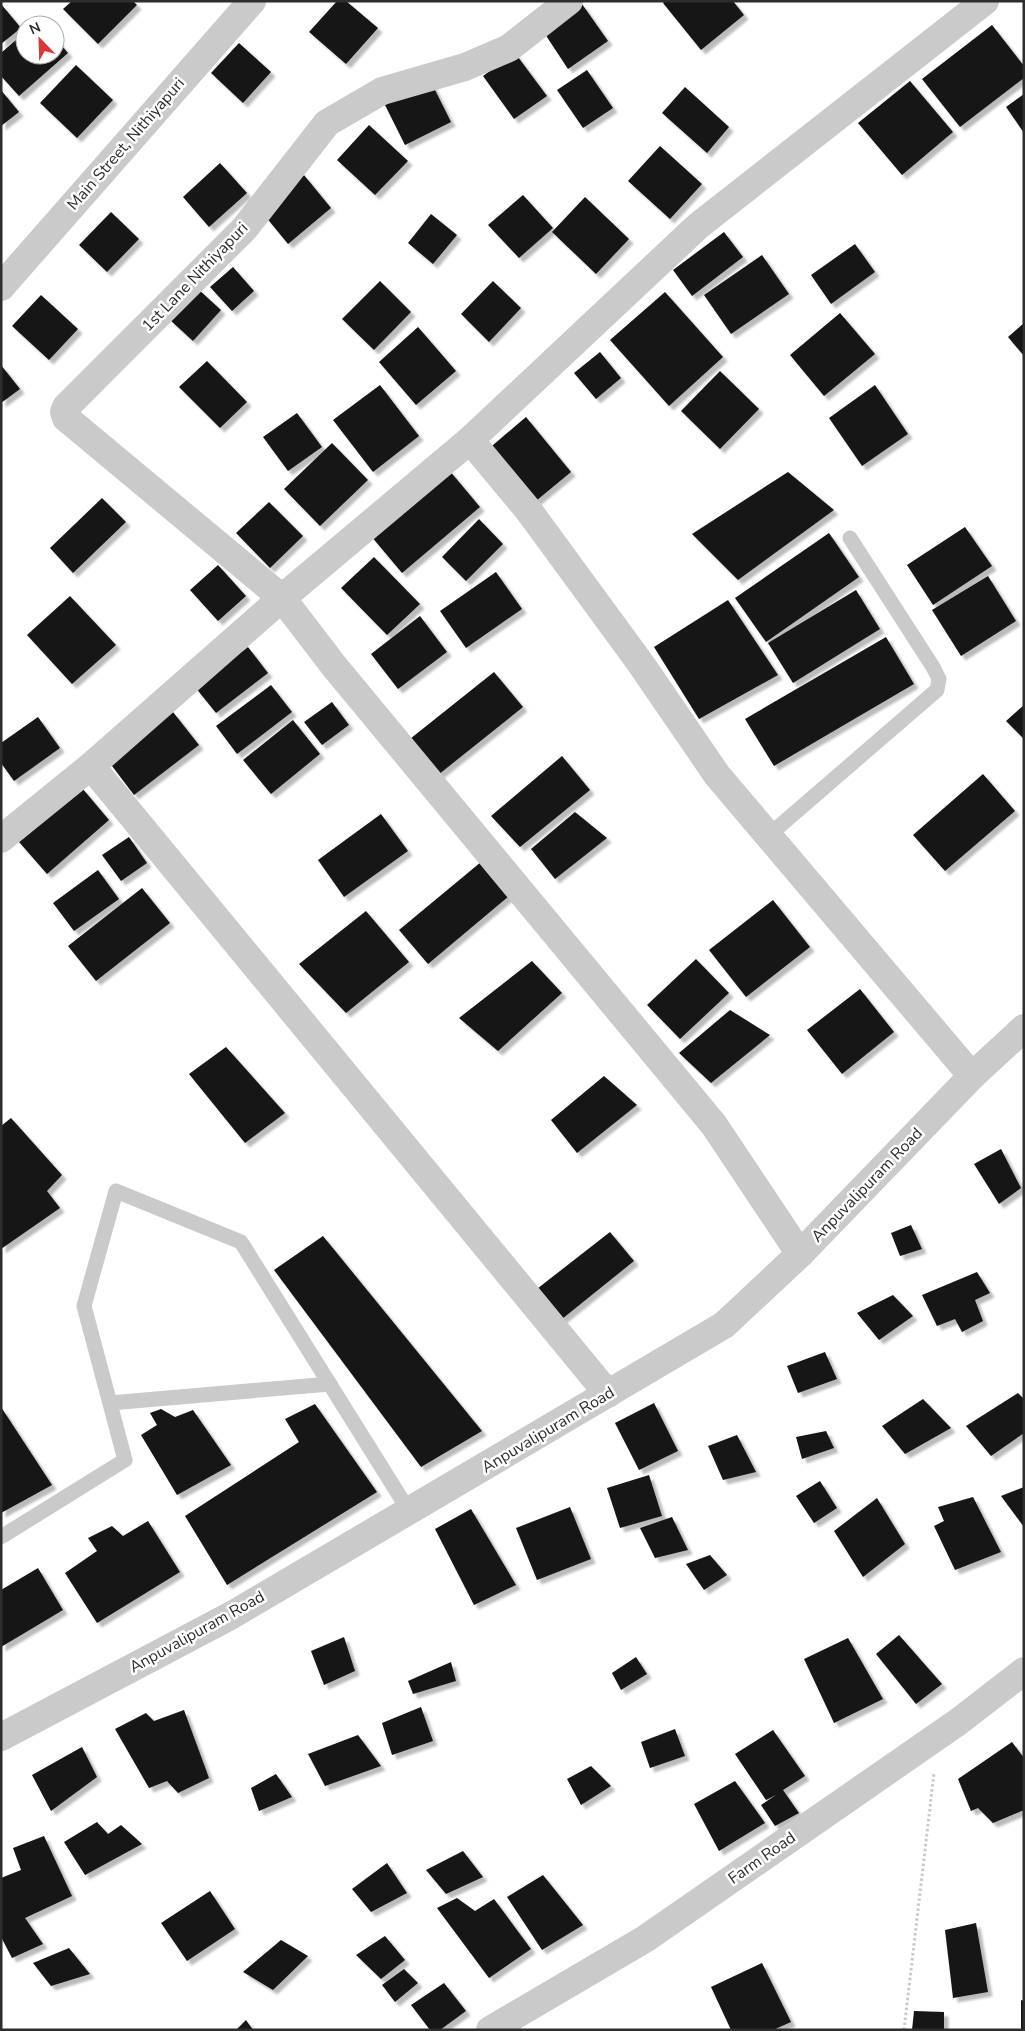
<svg xmlns="http://www.w3.org/2000/svg" width="1025" height="2031" font-family="'Nunito Sans',sans-serif">
	<defs>
		<filter id="shadow"><feDropShadow dx="4.5" dy="4.5" stdDeviation="1" flood-color="#0004"/></filter>
	</defs>
	<rect width="100%" height="100%" fill="#fff"/>
	<g fill="#141414" filter="url(#shadow)">
		<path d="M 72,1 L 133,1 L 137,5 L 98,44 L 63,9 Z"/>
		<path d="M 337,1 L 346,1 L 378,28 L 346,64 L 309,32 Z"/>
		<path d="M 665,1 L 733,1 L 744,15 L 701,50 L 663,3 Z"/>
		<path d="M 1,4 L 21,28 L 1,44 Z"/>
		<path d="M 582,4 L 608,41 L 568,69 L 543,31 Z"/>
		<path d="M 992,25 L 1024,66 L 1024,78 L 960,127 L 922,79 Z"/>
		<path d="M 25,32 L 25,55 L 55,55 L 55,38 L 68,53 L 19,96 L 1,76 L 1,53 Z"/>
		<path d="M 239,43 L 271,72 L 243,103 L 211,73 Z"/>
		<path d="M 515,53 L 547,96 L 514,119 L 483,76 Z"/>
		<path d="M 76,65 L 113,100 L 77,138 L 40,103 Z"/>
		<path d="M 587,70 L 613,108 L 583,128 L 557,90 Z"/>
		<path d="M 910,81 L 953,132 L 902,175 L 858,123 Z"/>
		<path d="M 431,82 L 451,122 L 405,145 L 385,105 Z"/>
		<path d="M 685,87 L 729,127 L 707,153 L 662,113 Z"/>
		<path d="M 1,90 L 19,112 L 1,126 Z"/>
		<path d="M 1024,94 L 1024,133 L 1006,107 Z"/>
		<path d="M 369,125 L 408,161 L 375,195 L 337,160 Z"/>
		<path d="M 660,146 L 702,184 L 670,219 L 628,181 Z"/>
		<path d="M 220,163 L 247,193 L 209,227 L 183,197 Z"/>
		<path d="M 304,175 L 331,208 L 288,244 L 261,211 Z"/>
		<path d="M 523,195 L 553,228 L 519,258 L 488,225 Z"/>
		<path d="M 585,197 L 629,239 L 596,274 L 552,232 Z"/>
		<path d="M 111,212 L 139,239 L 107,272 L 79,245 Z"/>
		<path d="M 431,214 L 457,235 L 433,264 L 408,243 Z"/>
		<path d="M 724,232 L 743,257 L 692,296 L 673,270 Z"/>
		<path d="M 855,244 L 875,272 L 831,304 L 811,275 Z"/>
		<path d="M 762,255 L 789,294 L 731,334 L 704,295 Z"/>
		<path d="M 233,267 L 254,291 L 232,311 L 210,287 Z"/>
		<path d="M 380,281 L 411,312 L 374,350 L 342,319 Z"/>
		<path d="M 493,281 L 521,308 L 489,342 L 461,314 Z"/>
		<path d="M 198,289 L 221,310 L 193,341 L 170,320 Z"/>
		<path d="M 665,292 L 723,357 L 669,406 L 610,340 Z"/>
		<path d="M 41,295 L 78,329 L 49,360 L 12,326 Z"/>
		<path d="M 840,313 L 875,354 L 824,396 L 790,355 Z"/>
		<path d="M 1024,323 L 1024,356 L 1008,337 Z"/>
		<path d="M 418,327 L 456,371 L 416,405 L 379,362 Z"/>
		<path d="M 600,352 L 621,378 L 596,399 L 574,373 Z"/>
		<path d="M 207,361 L 247,402 L 220,428 L 179,387 Z"/>
		<path d="M 1,365 L 20,389 L 1,403 Z"/>
		<path d="M 720,371 L 759,409 L 720,449 L 681,411 Z"/>
		<path d="M 380,385 L 419,436 L 373,472 L 333,420 Z"/>
		<path d="M 875,385 L 908,434 L 862,466 L 829,418 Z"/>
		<path d="M 297,413 L 322,447 L 288,471 L 263,437 Z"/>
		<path d="M 526,417 L 571,472 L 531,505 L 486,451 Z"/>
		<path d="M 332,443 L 368,480 L 320,526 L 284,489 Z"/>
		<path d="M 449,470 L 480,507 L 402,573 L 371,536 Z"/>
		<path d="M 788,472 L 834,510 L 738,580 L 692,534 Z"/>
		<path d="M 102,498 L 126,522 L 73,573 L 50,548 Z"/>
		<path d="M 269,502 L 303,536 L 270,568 L 236,533 Z"/>
		<path d="M 479,519 L 503,544 L 466,581 L 442,557 Z"/>
		<path d="M 965,527 L 992,566 L 933,605 L 907,565 Z"/>
		<path d="M 829,533 L 859,577 L 766,642 L 735,598 Z"/>
		<path d="M 374,557 L 420,604 L 387,635 L 341,588 Z"/>
		<path d="M 218,565 L 246,596 L 218,621 L 190,590 Z"/>
		<path d="M 496,572 L 522,609 L 466,648 L 440,611 Z"/>
		<path d="M 988,576 L 1016,621 L 961,656 L 932,610 Z"/>
		<path d="M 856,590 L 880,629 L 793,683 L 768,643 Z"/>
		<path d="M 70,596 L 116,645 L 72,684 L 27,635 Z"/>
		<path d="M 728,600 L 778,675 L 699,719 L 654,647 Z"/>
		<path d="M 420,616 L 447,652 L 398,689 L 371,654 Z"/>
		<path d="M 886,637 L 914,684 L 774,766 L 745,719 Z"/>
		<path d="M 248,647 L 268,673 L 216,713 L 195,687 Z"/>
		<path d="M 494,672 L 523,707 L 438,775 L 410,739 Z"/>
		<path d="M 271,685 L 292,712 L 237,754 L 216,726 Z"/>
		<path d="M 332,702 L 349,725 L 322,745 L 304,722 Z"/>
		<path d="M 1024,705 L 1024,739 L 1006,721 Z"/>
		<path d="M 173,712 L 199,745 L 134,795 L 109,762 Z"/>
		<path d="M 38,717 L 60,748 L 14,781 L 1,763 L 1,743 Z"/>
		<path d="M 293,720 L 320,754 L 271,794 L 243,760 Z"/>
		<path d="M 562,756 L 590,790 L 520,847 L 491,816 Z"/>
		<path d="M 983,774 L 1015,811 L 945,871 L 913,835 Z"/>
		<path d="M 82,788 L 109,820 L 47,874 L 19,842 Z"/>
		<path d="M 575,812 L 607,838 L 555,879 L 531,849 Z"/>
		<path d="M 381,814 L 408,851 L 344,897 L 318,860 Z"/>
		<path d="M 129,837 L 147,863 L 121,881 L 102,855 Z"/>
		<path d="M 481,862 L 509,896 L 428,964 L 399,930 Z"/>
		<path d="M 98,870 L 119,899 L 74,931 L 53,903 Z"/>
		<path d="M 142,888 L 170,923 L 96,981 L 68,946 Z"/>
		<path d="M 773,900 L 810,947 L 746,997 L 709,950 Z"/>
		<path d="M 366,911 L 409,962 L 346,1013 L 299,964 Z"/>
		<path d="M 696,959 L 729,993 L 680,1039 L 647,1005 Z"/>
		<path d="M 532,961 L 562,993 L 498,1051 L 459,1018 Z"/>
		<path d="M 860,989 L 894,1032 L 842,1074 L 807,1030 Z"/>
		<path d="M 730,1010 L 770,1035 L 711,1083 L 679,1053 Z"/>
		<path d="M 226,1047 L 285,1113 L 245,1143 L 189,1074 Z"/>
		<path d="M 604,1076 L 637,1105 L 577,1153 L 551,1120 Z"/>
		<path d="M 11,1118 L 62,1175 L 47,1191 L 60,1208 L 1,1249 L 1,1126 Z"/>
		<path d="M 1001,1149 L 1021,1188 L 999,1204 L 974,1164 Z"/>
		<path d="M 911,1225 L 922,1249 L 900,1256 L 891,1233 Z"/>
		<path d="M 610,1232 L 634,1261 L 557,1323 L 533,1292 Z"/>
		<path d="M 323,1236 L 482,1431 L 421,1467 L 274,1270 Z"/>
		<path d="M 977,1272 L 990,1293 L 975,1300 L 983,1321 L 962,1332 L 955,1319 L 937,1326 L 922,1295 Z"/>
		<path d="M 893,1295 L 913,1316 L 879,1340 L 857,1313 Z"/>
		<path d="M 825,1352 L 837,1379 L 798,1393 L 787,1366 Z"/>
		<path d="M 1018,1393 L 1024,1399 L 1024,1433 L 991,1456 L 966,1426 Z"/>
		<path d="M 923,1399 L 951,1428 L 905,1454 L 882,1426 Z"/>
		<path d="M 654,1403 L 678,1451 L 639,1470 L 615,1423 Z"/>
		<path d="M 315,1404 L 377,1492 L 227,1585 L 185,1516 L 299,1442 L 285,1419 Z"/>
		<path d="M 1,1407 L 52,1485 L 1,1513 Z"/>
		<path d="M 161,1409 L 175,1417 L 193,1410 L 231,1465 L 177,1495 L 141,1435 L 157,1425 L 150,1413 Z"/>
		<path d="M 826,1431 L 834,1448 L 802,1459 L 796,1437 Z"/>
		<path d="M 737,1435 L 756,1472 L 723,1480 L 708,1446 Z"/>
		<path d="M 649,1475 L 662,1516 L 620,1528 L 607,1488 Z"/>
		<path d="M 820,1481 L 837,1508 L 814,1523 L 796,1496 Z"/>
		<path d="M 1024,1487 L 1024,1527 L 1001,1496 Z"/>
		<path d="M 973,1497 L 1001,1552 L 955,1570 L 934,1526 L 944,1521 L 938,1507 Z"/>
		<path d="M 877,1498 L 905,1544 L 863,1577 L 834,1531 Z"/>
		<path d="M 570,1507 L 591,1559 L 537,1580 L 516,1528 Z"/>
		<path d="M 471,1509 L 516,1585 L 474,1605 L 435,1529 Z"/>
		<path d="M 672,1517 L 688,1550 L 655,1558 L 640,1528 Z"/>
		<path d="M 148,1521 L 180,1572 L 97,1623 L 65,1573 L 97,1551 L 88,1538 L 112,1526 L 123,1536 Z"/>
		<path d="M 710,1555 L 727,1575 L 704,1590 L 686,1564 Z"/>
		<path d="M 38,1568 L 63,1610 L 1,1647 L 1,1590 Z"/>
		<path d="M 899,1635 L 942,1684 L 916,1704 L 876,1654 Z"/>
		<path d="M 344,1637 L 355,1671 L 324,1685 L 311,1651 Z"/>
		<path d="M 848,1638 L 883,1699 L 834,1723 L 804,1659 Z"/>
		<path d="M 636,1657 L 647,1674 L 621,1690 L 612,1673 Z"/>
		<path d="M 451,1662 L 456,1681 L 413,1694 L 408,1681 Z"/>
		<path d="M 421,1707 L 433,1741 L 392,1755 L 382,1723 Z"/>
		<path d="M 184,1710 L 209,1778 L 178,1793 L 167,1781 L 149,1788 L 115,1729 L 146,1713 L 154,1721 Z"/>
		<path d="M 675,1729 L 685,1756 L 650,1768 L 641,1742 Z"/>
		<path d="M 773,1730 L 805,1776 L 783,1790 L 799,1813 L 775,1826 L 761,1805 L 776,1795 L 766,1800 L 735,1754 Z"/>
		<path d="M 358,1735 L 381,1766 L 325,1786 L 308,1754 Z"/>
		<path d="M 1012,1742 L 1024,1758 L 1024,1810 L 993,1823 L 978,1808 L 971,1811 L 958,1779 Z"/>
		<path d="M 82,1747 L 97,1777 L 51,1811 L 32,1775 Z"/>
		<path d="M 591,1766 L 611,1786 L 581,1805 L 567,1779 Z"/>
		<path d="M 276,1774 L 292,1797 L 259,1811 L 251,1788 Z"/>
		<path d="M 735,1781 L 765,1823 L 719,1851 L 694,1804 Z"/>
		<path d="M 97,1822 L 108,1834 L 121,1825 L 142,1844 L 85,1875 L 64,1842 Z"/>
		<path d="M 44,1836 L 72,1896 L 25,1918 L 43,1944 L 12,1958 L 1,1937 L 1,1878 L 21,1870 L 13,1848 Z"/>
		<path d="M 463,1851 L 483,1877 L 446,1894 L 426,1870 Z"/>
		<path d="M 387,1863 L 407,1893 L 371,1912 L 352,1889 Z"/>
		<path d="M 543,1875 L 583,1925 L 542,1950 L 507,1897 Z"/>
		<path d="M 210,1891 L 235,1929 L 187,1961 L 161,1923 Z"/>
		<path d="M 457,1898 L 475,1911 L 494,1899 L 531,1949 L 489,1978 L 437,1908 Z"/>
		<path d="M 976,1923 L 988,1992 L 953,1998 L 945,1930 Z"/>
		<path d="M 385,1936 L 405,1960 L 381,1979 L 356,1955 Z"/>
		<path d="M 281,1940 L 308,1956 L 273,1990 L 243,1972 Z"/>
		<path d="M 69,1948 L 90,1974 L 51,1986 L 33,1963 Z"/>
		<path d="M 762,1963 L 791,2022 L 773,2030 L 731,2030 L 711,1987 Z"/>
		<path d="M 404,1969 L 418,1983 L 395,2002 L 382,1985 Z"/>
		<path d="M 444,1983 L 466,2011 L 440,2030 L 430,2030 L 411,2005 Z"/>
		<path d="M 1021,2000 L 1024,2001 L 1024,2030 L 1021,2030 Z"/>
		<path d="M 914,2011 L 944,2012 L 944,2030 L 912,2030 Z"/>
		<path d="M 246,2020 L 253,2030 L 236,2030 Z"/>
	</g>
	<g fill="none" stroke-linecap="round" stroke-linejoin="round">
		<path stroke="#cacaca" stroke-width="3" stroke-dasharray="2.5 2.5" stroke-linecap="butt" d="M 904,2030 L 934,1773"/>
		<g stroke="#cacaca" stroke-width="15">
			<path d="M 768,836 L 937,690 L 939,679 L 933,667 L 850,538"/>
			<path d="M 110,1403 L 330,1384"/>
			<path d="M 1,1537 L 125,1460 L 84,1306 L 116,1191 L 241,1242 L 409,1511"/>
		</g>
		<g stroke="#cacaca" stroke-width="28">
			<path d="M 569,1 L 509,48 L 465,67 L 382,91 L 327,123 L 244,229 L 66,407 L 64,412 L 66,418 L 282,598 L 334,666 L 714,1125 L 800,1254"/>
			<path d="M 1,287 L 252,1"/>
			<path d="M 470,440 L 529,511 L 641,664 L 717,775 L 972,1076"/>
			<path d="M 91,766 L 608,1394"/>
			<path d="M 1,839 L 91,766 L 282,598 L 470,440 L 698,226 L 985,1"/>
			<path d="M 1,1737 L 232,1615 L 724,1325 L 800,1254 L 972,1076 L 1024,1028"/>
			<path d="M 490,2030 L 645,1939 L 958,1722 L 1024,1671"/>
		</g>
	</g>
	<g text-anchor="middle" dominant-baseline="central" stroke-width="5" stroke-linejoin="round" paint-order="stroke">
		<g font-size="16" fill="#2d2d2d" stroke="#fff">
			<text transform="translate(126 144) rotate(-49)">Main Street, Nithiyapuri</text>
			<text transform="translate(195 277) rotate(-46)">1st Lane Nithiyapuri</text>
			<text transform="translate(867 1185) rotate(-46)">Anpuvalipuram Road</text>
			<text transform="translate(548 1430) rotate(-31)">Anpuvalipuram Road</text>
			<text transform="translate(197 1632) rotate(-29)">Anpuvalipuram Road</text>
			<text transform="translate(762 1858) rotate(-35)">Farm Road</text>
		</g>
	</g>
	<rect width="1025" height="2031" fill="none" stroke="#2d2d2d" stroke-width="5"/>
	<g transform="translate(40 40) rotate(337)"><circle r="24" fill="#ffffff" stroke="#ababab"/>
	<path d="M0-4L9 19L0 12L-9 19Z" fill="#df3338"/>
	<text y="-8" font-size="14" font-weight="bold" text-anchor="middle" fill="#2d2d2d">N</text>
	</g>
</svg>
